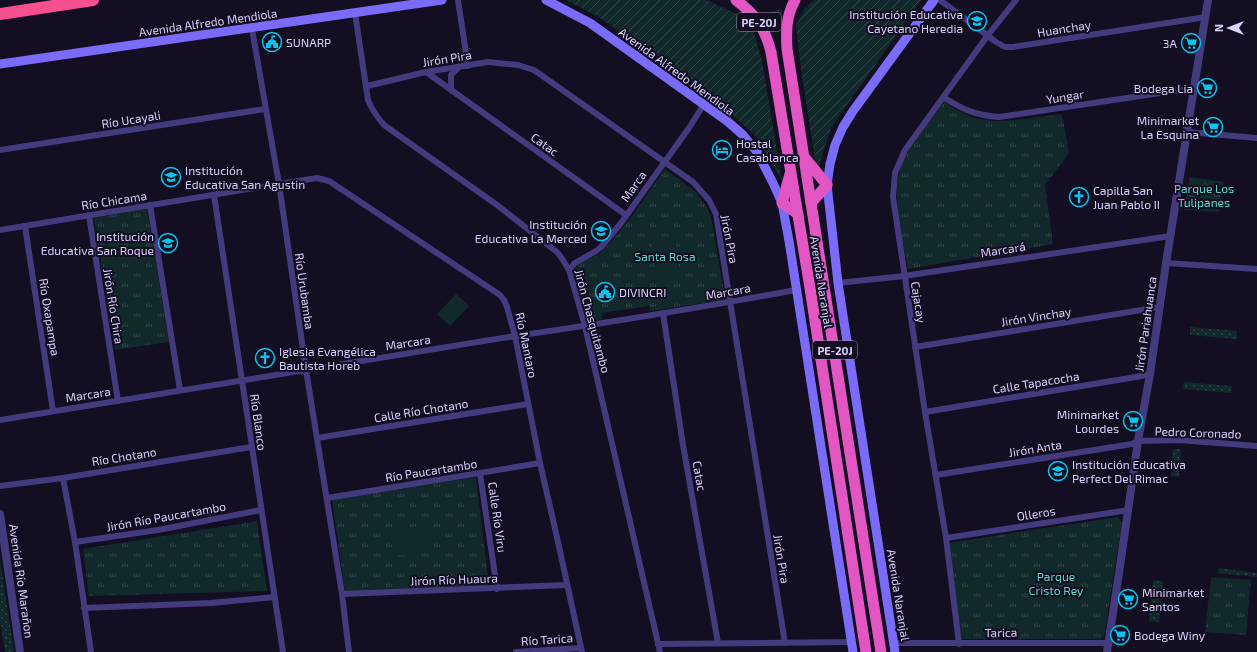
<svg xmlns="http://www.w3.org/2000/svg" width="1257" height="652" font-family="'Exo 2',sans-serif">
	<defs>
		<pattern id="grass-dots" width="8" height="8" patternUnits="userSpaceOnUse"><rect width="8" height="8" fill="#11292a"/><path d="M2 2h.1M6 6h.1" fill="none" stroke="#33474a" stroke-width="1.8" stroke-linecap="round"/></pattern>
		<pattern id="park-tufts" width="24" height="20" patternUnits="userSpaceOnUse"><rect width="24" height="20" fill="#11292a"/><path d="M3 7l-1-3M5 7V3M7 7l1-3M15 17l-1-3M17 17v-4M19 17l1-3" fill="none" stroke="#33474a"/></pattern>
		<pattern id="garden-furrows" width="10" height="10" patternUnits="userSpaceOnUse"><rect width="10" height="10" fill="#11292a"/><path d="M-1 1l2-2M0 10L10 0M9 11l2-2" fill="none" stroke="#33474a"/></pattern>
	</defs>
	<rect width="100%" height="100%" fill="#130e21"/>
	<g fill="url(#grass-dots)">
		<path d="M 782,9 L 780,23 L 773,27 L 767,13 Z"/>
		<path d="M 1190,327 L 1237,331 L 1237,339 L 1190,335 Z"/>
		<path d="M 1184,382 L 1232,386 L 1231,393 L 1183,389 Z"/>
		<path d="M 1173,449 L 1181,449 L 1179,477 L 1171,476 Z"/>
		<path d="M 0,560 L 14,652 L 5,652 L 0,621 Z"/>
		<path d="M 1219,568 L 1257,573 L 1257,577 L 1218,573 Z"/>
		<path d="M 1153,580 L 1163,581 L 1159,622 L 1149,621 Z"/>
	</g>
	<g fill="url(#park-tufts)">
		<path d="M 944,102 C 953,108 962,113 972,117 C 1000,126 1033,117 1062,114 L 1069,153 L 1045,185 L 1053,244 L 908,269 C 903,239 890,192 902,163 C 912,141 930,122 944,102 Z"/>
		<path d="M 665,169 L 696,192 L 705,204 L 711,217 L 725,297 L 723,300 L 650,311 L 649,306 L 602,313 L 602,319 L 591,321 L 586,317 L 574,275 C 576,260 591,261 601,252 C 626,228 644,197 665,169 Z"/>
		<path d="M 1190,177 L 1224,182 L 1219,212 L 1184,210 Z"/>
		<path d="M 147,209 L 169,342 L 115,350 L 94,218 Z"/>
		<path d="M 476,477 L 489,585 L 345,591 L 332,500 Z"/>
		<path d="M 1118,517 L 1122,523 L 1104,636 L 1101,639 L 961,639 L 948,543 Z"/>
		<path d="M 257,521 L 267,591 L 89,596 L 83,549 Z"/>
		<path d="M 1211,577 L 1251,580 L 1246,635 L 1205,632 Z"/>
	</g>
	<g fill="url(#garden-furrows)">
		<path d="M 566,0 L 707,0 L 743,17 L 754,32 L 762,61 L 782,181 L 754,134 L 709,95 L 599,17 Z"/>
		<path d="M 814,0 L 921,0 L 831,128 L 817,172 L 800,62 L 796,25 L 805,8 Z"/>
	</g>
	<g fill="#11292a">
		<path d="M 675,239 L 681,279 L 657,282 L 652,243 Z"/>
		<path d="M 456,294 L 469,306 L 450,326 L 437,314 Z"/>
		<path d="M 429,524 L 433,550 L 395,556 L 391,531 Z"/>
	</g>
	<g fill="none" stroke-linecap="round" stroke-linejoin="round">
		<g stroke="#443b7e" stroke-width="6">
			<path d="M 458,0 L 468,66"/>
			<path d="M 940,0 L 996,42 L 1005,47 L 1013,47 L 1206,17"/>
			<path d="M 355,13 L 368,100 C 372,110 377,117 384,125 L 497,205 L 557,252 L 561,257 L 569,270 L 585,326 L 660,652"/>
			<path d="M 252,29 L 279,184 L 306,370 L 342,594 L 349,652"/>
			<path d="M 426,72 L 626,215"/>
			<path d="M 367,86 L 426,72 L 488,62 L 518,65 L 534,70 L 693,182 L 709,200 L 716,214 L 785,643"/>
			<path d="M 452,91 L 451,87 L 451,75 L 459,67"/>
			<path d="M 943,97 C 964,110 974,115 999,117 L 1194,88"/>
			<path d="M 1187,132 L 1257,138"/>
			<path d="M 0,150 L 265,109"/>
			<path d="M 214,195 L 283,652"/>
			<path d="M 150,205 L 180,390"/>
			<path d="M 89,215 L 118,401"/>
			<path d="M 25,226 L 53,411"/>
			<path d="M 0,230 L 279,184 L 317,178 L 329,181 L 500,295 L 504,300 L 507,307 L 515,336 L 540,463 L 556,533 L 582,652"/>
			<path d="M 1166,263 L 1257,269"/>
			<path d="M 569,270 L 575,263 L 596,251 L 601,247 L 621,223 L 689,128 L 704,104"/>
			<path d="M 838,283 L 904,276 L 1170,236"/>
			<path d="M 663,313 L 683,445 L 718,643"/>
			<path d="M 915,347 L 1160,307"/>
			<path d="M 925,412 L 1136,377 L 1150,374"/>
			<path d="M 0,420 L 515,336 C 609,323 703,307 796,290"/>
			<path d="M 317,438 L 528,404"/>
			<path d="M 480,473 L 497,589"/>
			<path d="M 936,475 L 1132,444 L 1138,441 L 1179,440 L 1257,446"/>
			<path d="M 63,478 L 75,542 L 91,652"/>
			<path d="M 0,486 L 63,478 L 251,447"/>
			<path d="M 327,498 L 540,463"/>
			<path d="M 946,538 L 1129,510"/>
			<path d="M 75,542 L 158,530 L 261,510"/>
			<path d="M 342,594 L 567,585"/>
			<path d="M 84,608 L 211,603 L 274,597"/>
			<path d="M 894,643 L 1108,643"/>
			<path d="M 658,644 L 851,642"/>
			<path d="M 959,644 L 946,538 L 925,412 L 893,197 L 895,173 L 905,150 L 988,35 L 1016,0"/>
			<path d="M 516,652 L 581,648"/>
		</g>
		<g stroke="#443b7e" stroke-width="8">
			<path d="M 0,514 L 20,652"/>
			<path d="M 1107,652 L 1119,573 L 1138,441 L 1150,374 L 1166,263 L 1208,0"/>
		</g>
		<g stroke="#7b6bf9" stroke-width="9">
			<path d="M 546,0 L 590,23 L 727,121 L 743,135 L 757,152 L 773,183 L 782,203 L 789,241 L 853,652"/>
			<path d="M 0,64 L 442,0"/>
			<path d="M 895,652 L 838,283 L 827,185 L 830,164 L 835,145 L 843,127 L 853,111 L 934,0"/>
		</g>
		<g stroke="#e256c4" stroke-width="11">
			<path d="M 736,0 C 756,15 765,28 771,52 L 810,288 L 866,652"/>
			<path d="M 795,0 C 786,16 786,32 787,49 L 881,652"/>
			<path d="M 805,158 L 827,185 L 811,203"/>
			<path d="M 790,174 L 782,203 L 798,214"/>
		</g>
		<path stroke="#f75091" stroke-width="12" d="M 0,14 L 93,0"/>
	</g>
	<defs>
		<symbol id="school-ring" viewBox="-11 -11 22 22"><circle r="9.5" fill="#130e21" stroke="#0ac3ee" stroke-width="1.5"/><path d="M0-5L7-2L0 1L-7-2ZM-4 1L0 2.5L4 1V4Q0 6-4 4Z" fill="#0ac3ee"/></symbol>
		<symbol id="civic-ring" viewBox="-11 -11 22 22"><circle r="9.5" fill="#130e21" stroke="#0ac3ee" stroke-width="1.5"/><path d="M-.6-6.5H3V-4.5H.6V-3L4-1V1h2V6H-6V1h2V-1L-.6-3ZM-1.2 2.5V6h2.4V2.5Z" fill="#0ac3ee"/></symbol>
		<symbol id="supermarket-ring" viewBox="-11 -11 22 22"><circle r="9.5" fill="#130e21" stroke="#0ac3ee" stroke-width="1.5"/><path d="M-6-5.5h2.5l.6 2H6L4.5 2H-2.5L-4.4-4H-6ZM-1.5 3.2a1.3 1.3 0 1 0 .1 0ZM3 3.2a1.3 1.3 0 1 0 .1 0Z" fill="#0ac3ee"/></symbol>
		<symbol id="hotel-ring" viewBox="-11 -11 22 22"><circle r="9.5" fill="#130e21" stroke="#0ac3ee" stroke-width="1.5"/><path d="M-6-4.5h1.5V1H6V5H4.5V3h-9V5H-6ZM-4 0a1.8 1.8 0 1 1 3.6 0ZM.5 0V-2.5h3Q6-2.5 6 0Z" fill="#0ac3ee"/></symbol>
		<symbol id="church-ring" viewBox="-11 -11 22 22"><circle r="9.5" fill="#130e21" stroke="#0ac3ee" stroke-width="1.5"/><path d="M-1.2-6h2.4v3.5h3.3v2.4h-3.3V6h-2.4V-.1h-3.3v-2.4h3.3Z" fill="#0ac3ee"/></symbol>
	</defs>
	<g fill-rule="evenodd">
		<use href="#school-ring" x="966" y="10" width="22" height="22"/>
		<use href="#civic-ring" x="261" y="31" width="22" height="22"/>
		<use href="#supermarket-ring" x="1180" y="32" width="22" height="22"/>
		<use href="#supermarket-ring" x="1196" y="77" width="22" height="22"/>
		<use href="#supermarket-ring" x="1202" y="116" width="22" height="22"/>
		<use href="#hotel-ring" x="711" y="139" width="22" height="22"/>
		<use href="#school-ring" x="160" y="166" width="22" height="22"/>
		<use href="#church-ring" x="1068" y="186" width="22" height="22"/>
		<use href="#school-ring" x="590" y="220" width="22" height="22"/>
		<use href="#school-ring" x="157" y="232" width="22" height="22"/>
		<use href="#civic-ring" x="594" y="281" width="22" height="22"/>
		<use href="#church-ring" x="254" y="347" width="22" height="22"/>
		<use href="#supermarket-ring" x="1122" y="410" width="22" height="22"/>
		<use href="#school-ring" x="1047" y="460" width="22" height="22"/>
		<use href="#supermarket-ring" x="1117" y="588" width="22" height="22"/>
		<use href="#supermarket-ring" x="1109" y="624" width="22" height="22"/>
	</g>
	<g text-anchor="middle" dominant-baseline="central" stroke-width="4" stroke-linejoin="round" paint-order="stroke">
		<g fill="#130e21" stroke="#9e96bb" stroke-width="1">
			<rect x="737" y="13" width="44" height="18" rx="3"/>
			<rect x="813" y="341" width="44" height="18" rx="3"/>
		</g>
		<g font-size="11" font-weight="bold" fill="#d9d0fd">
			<text x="759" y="22">PE-20J</text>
			<text x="835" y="350">PE-20J</text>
		</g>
		<g font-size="12" fill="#d9d0fd" stroke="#130e21" text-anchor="start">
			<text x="963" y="14" text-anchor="end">Institución Educativa<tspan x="963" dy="14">Cayetano Heredia</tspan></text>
			<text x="286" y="42">SUNARP</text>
			<text x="1177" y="43" text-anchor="end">3A</text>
			<text x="1193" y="88" text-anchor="end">Bodega Lia</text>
			<text x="1199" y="120" text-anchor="end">Minimarket<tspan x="1199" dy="14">La Esquina</tspan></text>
			<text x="736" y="143">Hostal<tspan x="736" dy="14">Casablanca</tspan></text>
			<text x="185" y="170">Institución<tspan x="185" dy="14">Educativa San Agustin</tspan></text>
			<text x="1093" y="190">Capilla San<tspan x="1093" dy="14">Juan Pablo II</tspan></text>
			<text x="587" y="224" text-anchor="end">Institución<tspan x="587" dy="14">Educativa La Merced</tspan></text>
			<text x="154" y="236" text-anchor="end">Institución<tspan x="154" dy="14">Educativa San Roque</tspan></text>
			<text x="619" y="292">DIVINCRI</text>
			<text x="279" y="351">Iglesia Evangélica<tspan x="279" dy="14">Bautista Horeb</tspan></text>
			<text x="1119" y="414" text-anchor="end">Minimarket<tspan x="1119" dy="14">Lourdes</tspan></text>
			<text x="1072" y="464">Institución Educativa<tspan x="1072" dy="14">Perfect Del Rimac</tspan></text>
			<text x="1142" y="592">Minimarket<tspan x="1142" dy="14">Santos</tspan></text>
			<text x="1134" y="635">Bodega Winy</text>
		</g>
		<g font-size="12" fill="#d9d0fd" stroke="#130e21">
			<text transform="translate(208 22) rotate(-8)">Avenida Alfredo Mendiola</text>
			<text transform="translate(1064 28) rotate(-9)">Huanchay</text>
			<text transform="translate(447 58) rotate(-9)">Jirón Pira</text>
			<text transform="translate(677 71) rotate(36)">Avenida Alfredo Mendiola</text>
			<text transform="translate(1065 96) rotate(-9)">Yungar</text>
			<text transform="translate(131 119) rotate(-9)">Río Ucayali</text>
			<text transform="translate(545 144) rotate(35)">Catac</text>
			<text transform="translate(633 186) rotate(-55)">Marca</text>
			<text transform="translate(114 200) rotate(-9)">Río Chicama</text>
			<text transform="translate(730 239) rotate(79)">Jirón Pira</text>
			<text transform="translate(1003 249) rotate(-9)">Marcará</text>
			<text transform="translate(822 282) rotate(81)">Avenida Naranjal</text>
			<text transform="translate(305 291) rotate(82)">Río Urubamba</text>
			<text transform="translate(728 291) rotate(-10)">Marcara</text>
			<text transform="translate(919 302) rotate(81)">Cajacay</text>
			<text transform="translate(114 306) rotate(81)">Jirón Río Chira</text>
			<text transform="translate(1036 316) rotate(-9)">Jirón Vinchay</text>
			<text transform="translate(50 317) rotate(81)">Río Oxapampa</text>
			<text transform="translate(593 321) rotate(75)">Jirón Chasquitambo</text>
			<text transform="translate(1145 324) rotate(-82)">Jirón Pariahuanca</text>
			<text transform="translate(408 342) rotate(-9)">Marcara</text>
			<text transform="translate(527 345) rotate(78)">Río Mantaro</text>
			<text transform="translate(1036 382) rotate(-9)">Calle Tapacocha</text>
			<text transform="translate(88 394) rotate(-9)">Marcara</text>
			<text transform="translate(421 410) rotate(-9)">Calle Río Chotano</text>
			<text transform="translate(259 422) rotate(82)">Río Blanco</text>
			<text transform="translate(1198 432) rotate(2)">Pedro Coronado</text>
			<text transform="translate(1035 448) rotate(-9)">Jirón Anta</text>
			<text transform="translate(124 456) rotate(-9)">Río Chotano</text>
			<text transform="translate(431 470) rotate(-9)">Río Paucartambo</text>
			<text transform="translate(700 476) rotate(80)">Catac</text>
			<text transform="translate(1036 513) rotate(-9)">Olleros</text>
			<text transform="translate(166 516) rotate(-10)">Jirón Río Paucartambo</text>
			<text transform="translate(498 517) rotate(82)">Calle Río Viru</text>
			<text transform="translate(782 559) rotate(81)">Jirón Pira</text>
			<text transform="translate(454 579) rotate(-2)">Jirón Río Huaura</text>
			<text transform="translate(22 581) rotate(82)">Avenida Río Marañon</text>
			<text transform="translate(899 595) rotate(81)">Avenida Naranjal</text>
			<text transform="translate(1001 632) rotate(-1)">Tarica</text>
			<text transform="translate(547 639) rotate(-4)">Río Tarica</text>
		</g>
		<g font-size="12" fill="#5fd9c6" stroke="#130e21">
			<text x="1204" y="188">Parque Los<tspan x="1204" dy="14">Tulipanes</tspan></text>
			<text x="665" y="256">Santa Rosa</text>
			<text x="1056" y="576">Parque<tspan x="1056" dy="14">Cristo Rey</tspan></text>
		</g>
	</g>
	<g transform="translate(1229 28) rotate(270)" stroke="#130e21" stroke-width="3" paint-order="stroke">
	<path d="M0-3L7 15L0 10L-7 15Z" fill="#d9d0fd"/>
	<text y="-6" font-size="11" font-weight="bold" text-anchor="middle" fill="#d9d0fd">N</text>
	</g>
</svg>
